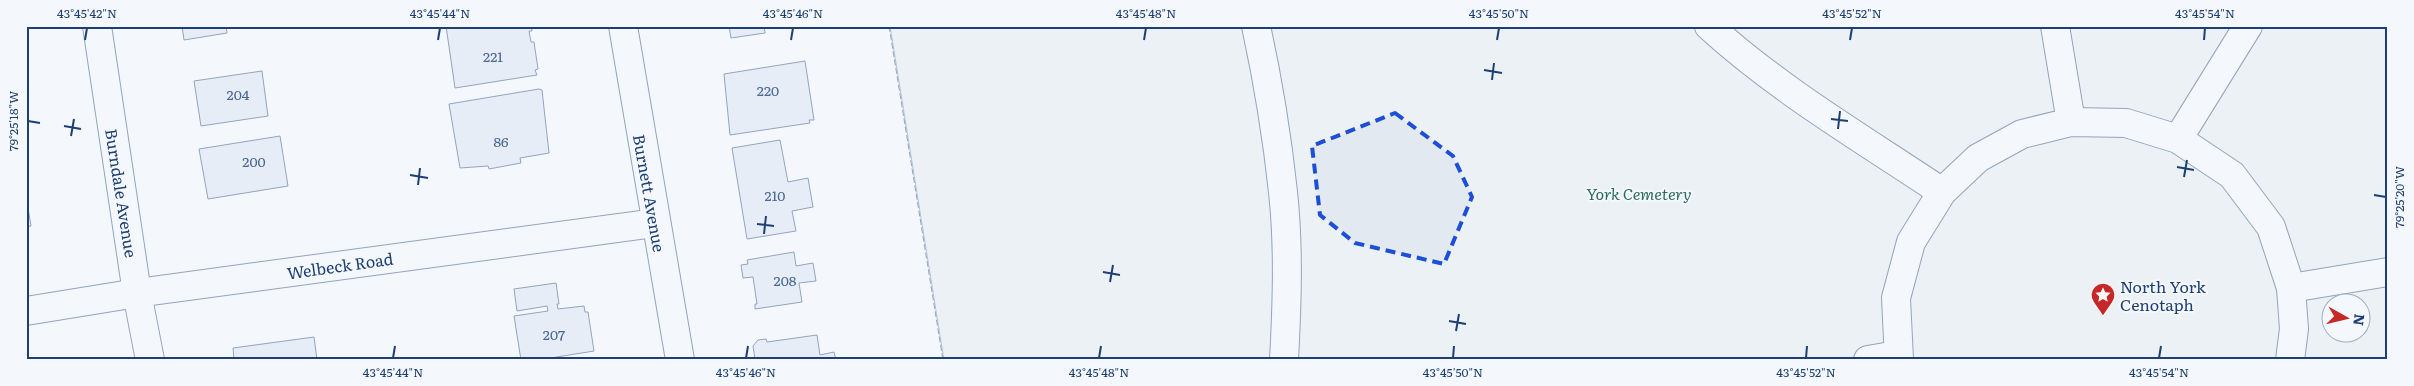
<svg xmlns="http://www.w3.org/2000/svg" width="2414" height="386" font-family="Literata,serif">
	<rect width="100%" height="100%" fill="#f4f7fb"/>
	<path fill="#e3e9f0" stroke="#687fa3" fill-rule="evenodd" d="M 890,26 L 2388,26 L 2388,360 L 944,360 ZM 2332,304 L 2362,304 L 2362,334 L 2332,334 Z"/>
	<g fill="#d5e0f0" stroke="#1d3f73">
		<path d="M 182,26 L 226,26 L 227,33 L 184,40 Z"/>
		<path d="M 446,26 L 531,26 L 532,31 L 529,31 L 531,42 L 534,42 L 538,69 L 535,70 L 537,75 L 455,88 Z"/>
		<path d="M 729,26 L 764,26 L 765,33 L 731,38 Z"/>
		<path d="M 805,61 L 814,120 L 809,120 L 810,123 L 730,135 L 724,74 Z"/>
		<path d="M 262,71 L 268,116 L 201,126 L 194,81 Z"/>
		<path d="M 539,89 L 542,90 L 549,153 L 520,158 L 521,163 L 489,169 L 488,166 L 460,168 L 449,104 Z"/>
		<path d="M 280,136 L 288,186 L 208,199 L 199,149 Z"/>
		<path d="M 780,140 L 788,182 L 808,178 L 813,207 L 792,211 L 796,231 L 747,239 L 732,148 Z"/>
		<path d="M 26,196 L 31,226 L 26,227 Z"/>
		<path d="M 794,252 L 796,266 L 813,263 L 816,281 L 799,283 L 802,302 L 755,309 L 755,304 L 757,304 L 753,277 L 743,278 L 741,265 L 748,264 L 747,260 Z"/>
		<path d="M 556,283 L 559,304 L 557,304 L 558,309 L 584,306 L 585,312 L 588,312 L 594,351 L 538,360 L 521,360 L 514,316 L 548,311 L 547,306 L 517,311 L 514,289 Z"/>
		<path d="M 817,335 L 820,355 L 834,352 L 836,360 L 755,359 L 753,346 L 758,340 L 766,339 L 767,342 Z"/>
		<path d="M 314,337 L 317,360 L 234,360 L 233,348 Z"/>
	</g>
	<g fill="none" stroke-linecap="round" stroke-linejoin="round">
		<defs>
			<g id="minor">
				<path d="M 97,26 L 137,293 L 150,360"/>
				<path d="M 623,26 L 680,360"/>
				<path d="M 1256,26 C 1268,81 1277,136 1283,192 C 1289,247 1287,304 1284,360"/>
				<path d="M 1709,26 C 1779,90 1863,139 1942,192"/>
				<path d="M 2055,26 L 2071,122"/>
				<path d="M 2178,139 L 2248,26"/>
				<path d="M 2291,288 L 2388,272"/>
				<path d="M 26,311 L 137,293 L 655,223"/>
				<path d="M 1868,360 L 1897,355"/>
				<path d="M 1899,360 L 1896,298 L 1911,242 L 1942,192 L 1978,158 L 2022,134 L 2071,122 L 2126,123 L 2178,139 L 2232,175 L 2271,227 L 2291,288 L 2294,329 L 2290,360"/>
			</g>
		</defs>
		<use href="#minor" stroke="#1d3f73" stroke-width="30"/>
		<use href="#minor" stroke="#f4f7fb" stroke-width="28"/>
		<path stroke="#1d3f73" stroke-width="1" stroke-dasharray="6 2.5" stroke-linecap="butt" d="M 889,26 L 943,360"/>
	</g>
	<path d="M0 0H2414V386H0ZM 1395,113 L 1453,156 L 1472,197 L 1444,264 L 1355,243 L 1320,215 L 1312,146 Z" fill="#f4f7fb" fill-opacity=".55" fill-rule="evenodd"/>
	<path fill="none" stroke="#1d4ed8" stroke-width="4" stroke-dasharray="10 6" stroke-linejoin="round" d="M 1395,113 L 1453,156 L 1472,197 L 1444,264 L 1355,243 L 1320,215 L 1312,146 Z"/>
	<path fill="none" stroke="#1d3f73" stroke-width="2" d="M 85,40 L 87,28M 438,40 L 440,28M 791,40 L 793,28M 1144,40 L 1146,28M 1497,40 L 1499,28M 1850,40 L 1852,28M 2204,40 L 2205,28M 1484,70 L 1502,73M 1492,80 L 1494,63M 1831,119 L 1848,121M 28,121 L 40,123M 64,126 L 81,129M 1838,129 L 1840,111M 71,136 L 74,119M 2177,167 L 2194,170M 410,175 L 428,178M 2184,177 L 2187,160M 418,185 L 420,168M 2374,195 L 2386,197M 757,224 L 774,226M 764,234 L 766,216M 1103,272 L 1120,275M 1110,282 L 1113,265M 1449,321 L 1466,324M 1456,331 L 1459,314M 393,358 L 395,346M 746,358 L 748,346M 1099,358 L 1101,346M 1453,358 L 1454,346M 1806,358 L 1807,346M 2159,358 L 2161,346"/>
	<defs>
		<symbol id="sight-pin" viewBox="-11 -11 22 30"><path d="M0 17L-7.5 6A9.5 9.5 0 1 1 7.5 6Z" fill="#c62828" stroke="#f4f7fb"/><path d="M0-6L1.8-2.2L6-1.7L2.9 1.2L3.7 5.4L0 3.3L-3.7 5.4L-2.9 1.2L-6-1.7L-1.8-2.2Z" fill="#fff"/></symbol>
	</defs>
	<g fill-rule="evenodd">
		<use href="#sight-pin" x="2089" y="281" width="28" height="38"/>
	</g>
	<g text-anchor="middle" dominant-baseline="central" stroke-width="4" stroke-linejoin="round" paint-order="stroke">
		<g font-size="14" fill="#4b6792">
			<text x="493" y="56">221</text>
			<text x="768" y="90">220</text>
			<text x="238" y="94">204</text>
			<text x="501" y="141">86</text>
			<text x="254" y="161">200</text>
			<text x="775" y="195">210</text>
			<text x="785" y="280">208</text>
			<text x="554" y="334">207</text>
		</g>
		<g font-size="16" fill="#1d3f73" stroke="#f4f7fb">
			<text transform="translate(122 193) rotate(81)">Burndale Avenue</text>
			<text transform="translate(650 193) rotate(80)">Burnett Avenue</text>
			<text transform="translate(340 265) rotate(-8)">Welbeck Road</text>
		</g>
		<g font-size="16" font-style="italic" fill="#2c6c60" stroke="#f4f7fb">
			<text x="1639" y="193">York Cemetery</text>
		</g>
		<g font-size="16" fill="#1d3f73" stroke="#f4f7fb" text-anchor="start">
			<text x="2120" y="286">North York<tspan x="2120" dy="18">Cenotaph</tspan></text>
		</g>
	</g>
	<rect width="2414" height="386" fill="none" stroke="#f4f7fb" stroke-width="55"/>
	<g transform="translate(2346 318) rotate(98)"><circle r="24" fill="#f4f7fb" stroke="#9eadc5"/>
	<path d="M0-4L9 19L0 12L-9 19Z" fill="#c62828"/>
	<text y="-8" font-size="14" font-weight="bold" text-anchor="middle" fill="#1d3f73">N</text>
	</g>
	<rect x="28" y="28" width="2358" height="330" fill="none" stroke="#1d3f73" stroke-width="2"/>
	<g font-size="12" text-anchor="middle" fill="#1d3f73">
		<text x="87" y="18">43°45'42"N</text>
		<text x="440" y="18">43°45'44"N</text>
		<text x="793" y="18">43°45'46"N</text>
		<text x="1146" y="18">43°45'48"N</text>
		<text x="1499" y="18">43°45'50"N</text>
		<text x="1852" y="18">43°45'52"N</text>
		<text x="2205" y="18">43°45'54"N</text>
		<text transform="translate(14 121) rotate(-90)" y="4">79°25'18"W</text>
		<text transform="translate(2400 197) rotate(-90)" y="4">79°25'20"W</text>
		<text x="393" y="377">43°45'44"N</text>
		<text x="746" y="377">43°45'46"N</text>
		<text x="1099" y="377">43°45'48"N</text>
		<text x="1453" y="377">43°45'50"N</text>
		<text x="1806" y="377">43°45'52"N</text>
		<text x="2159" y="377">43°45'54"N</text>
	</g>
</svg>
